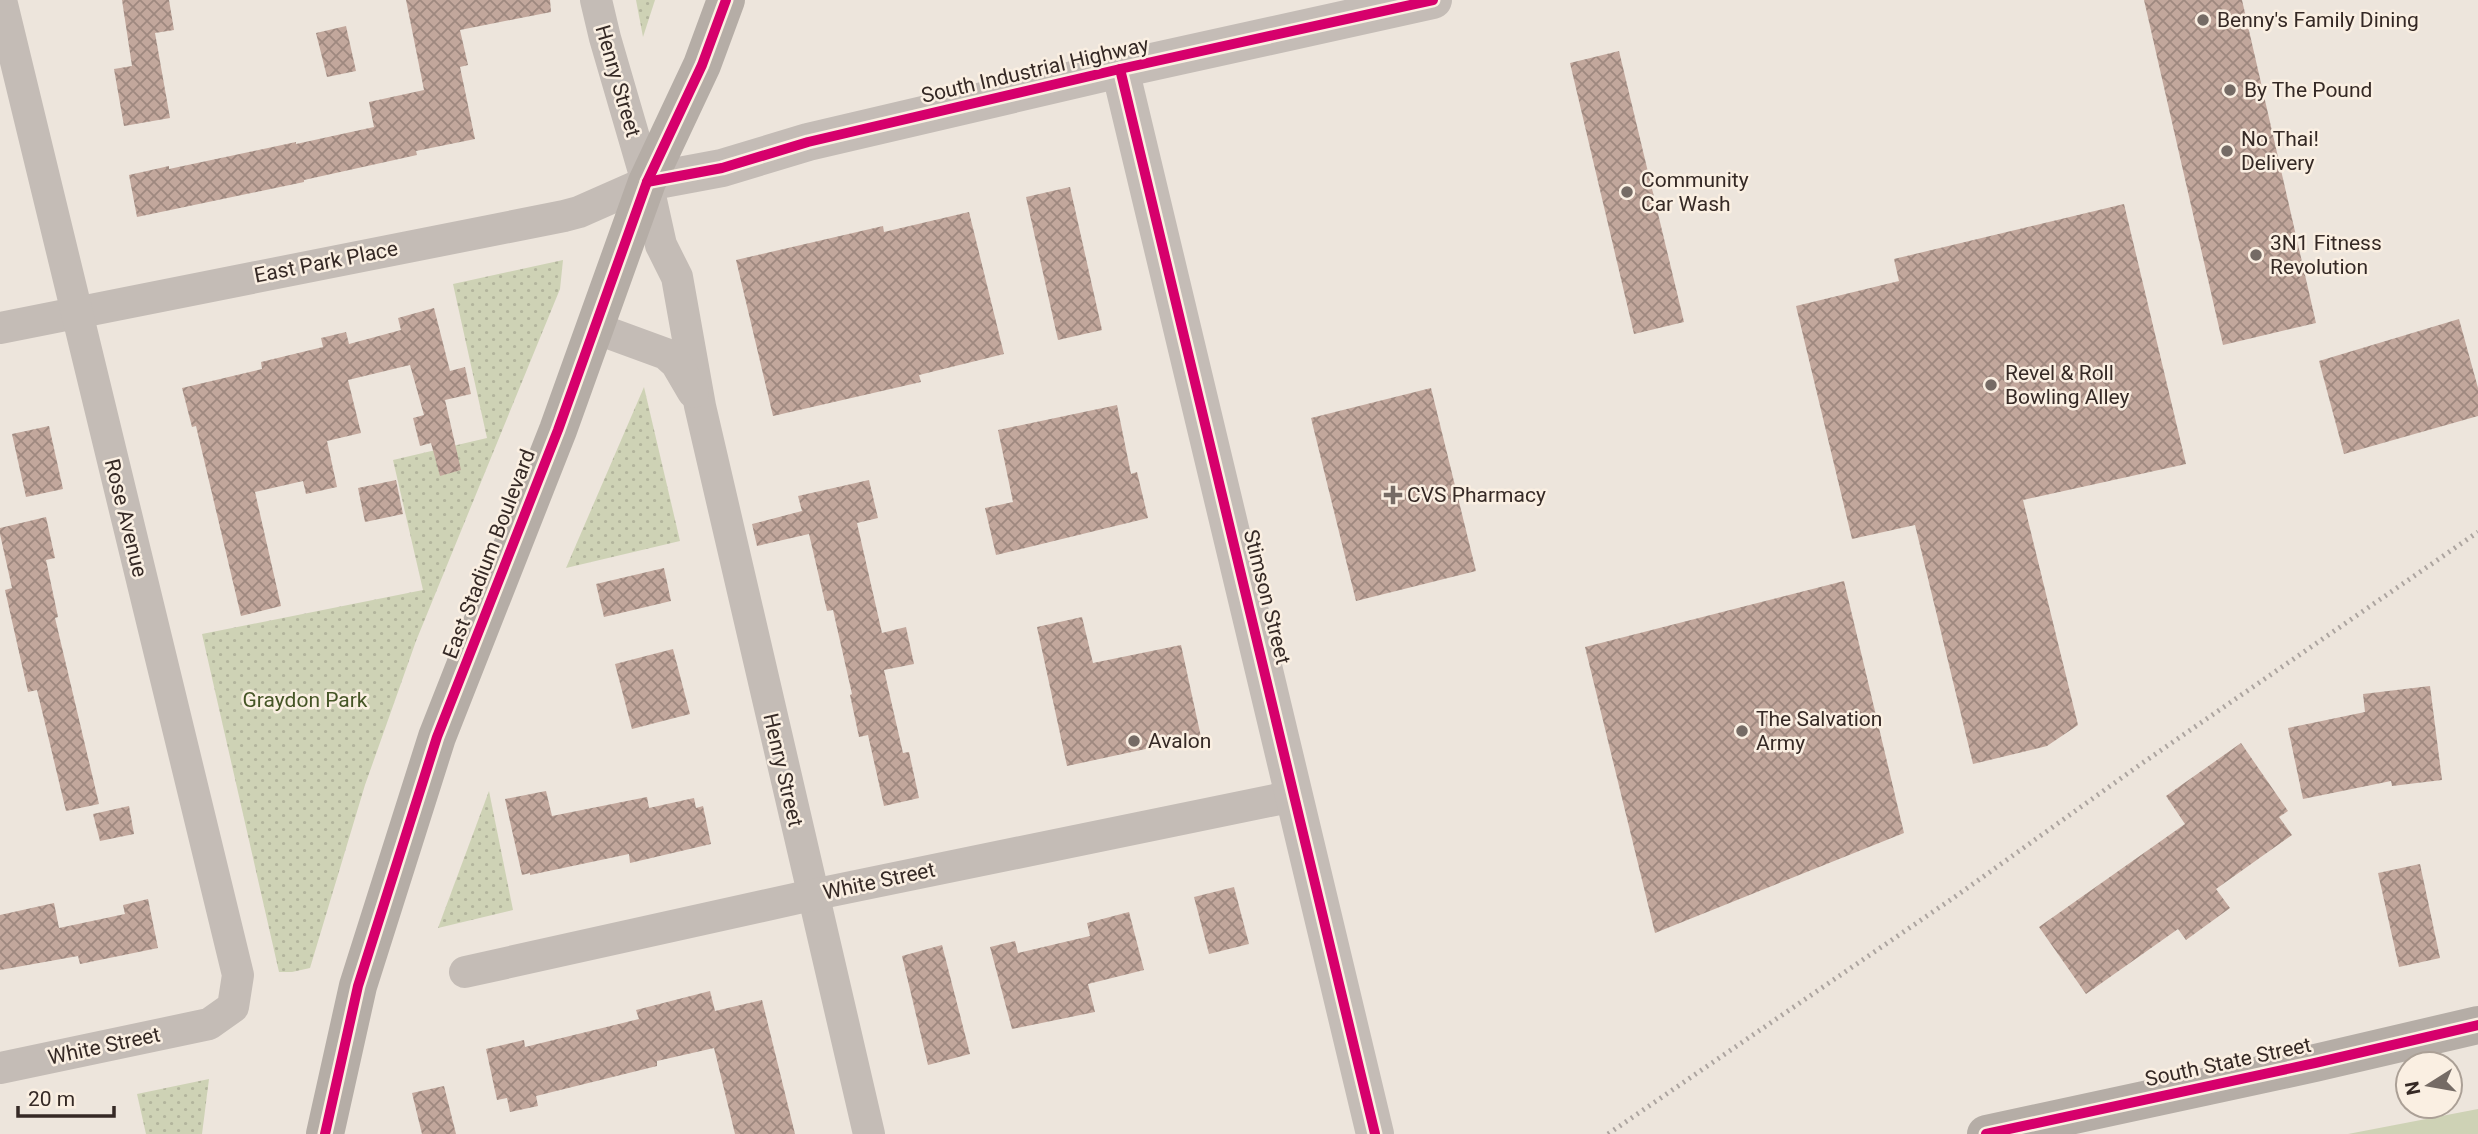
<svg xmlns="http://www.w3.org/2000/svg" width="2478" height="1134" font-family="Roboto,sans-serif">
	<defs>
		<pattern id="park-dots" width="8" height="8" patternUnits="userSpaceOnUse" patternTransform="scale(1.75)"><rect width="8" height="8" fill="#ced2b5"/><path d="M2 2h.1M6 6h.1" fill="none" stroke="#b2b49c" stroke-width="1.8" stroke-linecap="round"/></pattern>
		<pattern id="building-cross-hatch" width="8" height="8" patternUnits="userSpaceOnUse" patternTransform="scale(1.75)"><rect width="8" height="8" fill="#c2a79c"/><path d="M0 0l8 8M0 8l8-8" fill="none" stroke="#9e887f"/></pattern>
	</defs>
	<rect width="100%" height="100%" fill="#ede5dc"/>
	<path fill="#ced2b5" d="M 2478,1109 L 2478,1134 L 2348,1134 Z"/>
	<g fill="url(#park-dots)">
		<path d="M 636,0 L 655,0 L 643,37 Z"/>
		<path d="M 563,260 L 560,289 L 416,641 L 365,785 L 310,968 L 292,972 L 279,972 L 202,634 L 423,590 L 393,460 L 487,438 L 453,284 Z"/>
		<path d="M 644,387 L 680,541 L 566,568 Z"/>
		<path d="M 489,791 L 513,910 L 438,928 Z"/>
		<path d="M 209,1079 L 202,1134 L 146,1134 L 137,1094 Z"/>
	</g>
	<g fill="url(#building-cross-hatch)">
		<path d="M 122,0 L 169,0 L 174,30 L 155,33 L 170,118 L 124,126 L 114,69 L 132,66 Z"/>
		<path d="M 406,0 L 550,0 L 551,12 L 460,30 L 468,65 L 460,67 L 475,139 L 416,151 L 417,155 L 304,180 L 304,182 L 137,217 L 129,175 L 169,166 L 169,169 L 296,142 L 296,144 L 374,127 L 369,102 L 424,90 Z"/>
		<path d="M 2144,0 L 2242,0 L 2316,323 L 2223,345 Z"/>
		<path d="M 346,26 L 356,71 L 327,77 L 316,33 Z"/>
		<path d="M 1619,51 L 1684,322 L 1634,334 L 1570,63 Z"/>
		<path d="M 1070,187 L 1102,330 L 1058,340 L 1026,197 Z"/>
		<path d="M 2124,204 L 2186,464 L 2023,500 L 2078,725 L 2047,746 L 1973,764 L 1915,525 L 1852,539 L 1796,306 L 1899,281 L 1894,259 Z"/>
		<path d="M 969,212 L 1004,354 L 919,375 L 921,382 L 773,416 L 736,260 L 883,226 L 884,232 Z"/>
		<path d="M 434,308 L 450,371 L 465,367 L 471,394 L 445,400 L 461,470 L 440,476 L 431,443 L 420,446 L 413,418 L 424,415 L 410,365 L 348,380 L 361,433 L 327,441 L 337,487 L 306,494 L 303,481 L 255,492 L 281,606 L 241,616 L 196,426 L 192,427 L 182,388 L 262,369 L 261,362 L 323,347 L 321,338 L 346,332 L 349,344 L 401,330 L 398,318 Z"/>
		<path d="M 2459,319 L 2478,388 L 2478,416 L 2344,454 L 2319,361 Z"/>
		<path d="M 1431,388 L 1476,571 L 1356,601 L 1311,418 Z"/>
		<path d="M 1117,405 L 1131,474 L 1137,472 L 1148,518 L 996,555 L 985,508 L 1013,502 L 998,430 Z"/>
		<path d="M 49,426 L 63,489 L 26,497 L 12,434 Z"/>
		<path d="M 396,480 L 403,514 L 365,522 L 358,488 Z"/>
		<path d="M 869,480 L 878,518 L 857,523 L 882,633 L 906,627 L 914,664 L 884,670 L 903,753 L 909,752 L 919,798 L 884,806 L 868,735 L 859,737 L 850,695 L 852,694 L 833,610 L 827,611 L 809,534 L 757,546 L 752,524 L 802,511 L 798,496 Z"/>
		<path d="M 46,517 L 55,558 L 46,560 L 58,617 L 55,618 L 99,804 L 66,811 L 37,690 L 28,692 L 5,590 L 12,588 L 0,534 L 0,528 Z"/>
		<path d="M 664,568 L 671,601 L 604,617 L 596,584 Z"/>
		<path d="M 1844,581 L 1904,833 L 1655,933 L 1585,647 Z"/>
		<path d="M 1082,617 L 1093,663 L 1181,645 L 1201,737 L 1067,766 L 1037,627 Z"/>
		<path d="M 673,649 L 690,714 L 632,729 L 615,664 Z"/>
		<path d="M 2430,686 L 2442,780 L 2392,786 L 2391,781 L 2303,799 L 2288,728 L 2365,712 L 2363,694 Z"/>
		<path d="M 2241,743 L 2288,811 L 2279,817 L 2292,835 L 2216,889 L 2230,908 L 2186,940 L 2178,929 L 2086,994 L 2039,927 L 2185,824 L 2166,796 Z"/>
		<path d="M 546,791 L 552,816 L 647,797 L 649,808 L 694,798 L 696,808 L 703,806 L 711,844 L 630,863 L 629,854 L 530,875 L 530,873 L 522,875 L 505,799 Z"/>
		<path d="M 129,806 L 134,834 L 100,841 L 93,814 Z"/>
		<path d="M 2420,864 L 2440,958 L 2399,967 L 2378,873 Z"/>
		<path d="M 1234,887 L 1249,944 L 1209,954 L 1194,897 Z"/>
		<path d="M 148,899 L 158,948 L 80,964 L 78,956 L 0,970 L 0,915 L 54,903 L 59,928 L 125,914 L 123,905 Z"/>
		<path d="M 1129,912 L 1144,970 L 1088,984 L 1095,1012 L 1012,1029 L 990,947 L 1015,941 L 1018,953 L 1090,936 L 1087,923 Z"/>
		<path d="M 942,945 L 970,1054 L 928,1065 L 902,956 Z"/>
		<path d="M 710,991 L 715,1011 L 762,1000 L 795,1134 L 735,1134 L 714,1048 L 657,1061 L 657,1066 L 536,1096 L 538,1106 L 510,1112 L 507,1098 L 497,1100 L 486,1049 L 524,1040 L 525,1047 L 639,1019 L 636,1010 Z"/>
		<path d="M 444,1086 L 456,1134 L 422,1134 L 412,1093 Z"/>
	</g>
	<g fill="none" stroke-linecap="round" stroke-linejoin="round">
		<g stroke="#c4bcb6" stroke-width="32">
			<path d="M 596,0 L 605,38 L 647,182 L 661,245 L 677,277 L 700,406 L 869,1134"/>
			<path d="M 0,328 L 564,216 L 579,212 L 647,182"/>
			<path d="M 595,328 L 666,354 L 676,363 L 693,392"/>
			<path d="M 465,972 L 812,895 L 1294,796"/>
			<path d="M 0,1068 L 209,1024 L 233,1007 L 238,975 L 1,0"/>
		</g>
		<g stroke="#c4bcb6" stroke-width="38">
			<path d="M 1120,69 L 1375,1134"/>
			<path d="M 647,182 L 722,168 L 808,142 L 1120,69 L 1433,0"/>
		</g>
		<g stroke="#b5ada6" stroke-width="38">
			<path d="M 325,1134 L 358,986 L 437,737 L 558,430 L 647,182 L 702,65 L 726,0"/>
			<path d="M 1986,1134 L 2315,1063 L 2478,1025"/>
		</g>
		<path stroke="#ada5a0" stroke-width="5" stroke-dasharray="2 5" stroke-linecap="butt" d="M 1608,1134 L 1959,894 L 2141,764 L 2478,532"/>
		<defs>
			<g id="cycleway">
				<path d="M 1120,69 L 1375,1134"/>
				<path d="M 647,182 L 722,168 L 808,142 L 1120,69 L 1433,0"/>
				<path d="M 325,1134 L 358,986 L 437,737 L 558,430 L 647,182 L 702,65 L 726,0"/>
				<path d="M 1986,1134 L 2315,1063 L 2478,1025"/>
			</g>
		</defs>
		<use href="#cycleway" stroke="#faefe2" stroke-width="15"/>
		<use href="#cycleway" stroke="#d6006c" stroke-width="10"/>
	</g>
	<g fill="#756b65" stroke="#faefe2" stroke-width="2.5">
		<circle cx="2203" cy="20" r="7"/>
		<circle cx="2230" cy="90" r="7"/>
		<circle cx="2227" cy="151" r="7"/>
		<circle cx="1627" cy="192" r="7"/>
		<circle cx="2256" cy="255" r="7"/>
		<circle cx="1991" cy="385" r="7"/>
		<path d="M1389.5 484.5h7v7h7v7h-7v7h-7v-7h-7v-7h7z"/>
		<circle cx="1742" cy="731" r="7"/>
		<circle cx="1134" cy="741" r="7"/>
	</g>
	<g text-anchor="middle" dominant-baseline="central" stroke-width="5" stroke-linejoin="round" paint-order="stroke">
		<g font-size="21" fill="#352925" stroke="#faefe2" text-anchor="start">
			<text x="2217" y="20">Benny's Family Dining</text>
			<text x="2244" y="90">By The Pound</text>
			<text x="2241" y="139">No Thai!<tspan x="2241" dy="24">Delivery</tspan></text>
			<text x="1641" y="180">Community<tspan x="1641" dy="24">Car Wash</tspan></text>
			<text x="2270" y="243">3N1 Fitness<tspan x="2270" dy="24">Revolution</tspan></text>
			<text x="2005" y="373">Revel &amp; Roll<tspan x="2005" dy="24">Bowling Alley</tspan></text>
			<text x="1407" y="495">CVS Pharmacy</text>
			<text x="1756" y="719">The Salvation<tspan x="1756" dy="24">Army</tspan></text>
			<text x="1148" y="741">Avalon</text>
		</g>
		<g font-size="21" fill="#352925" stroke="#faefe2">
			<text transform="translate(1035 70) rotate(-13)">South Industrial Highway</text>
			<text transform="translate(618 81) rotate(74)">Henry Street</text>
			<text transform="translate(326 262) rotate(-11)">East Park Place</text>
			<text transform="translate(126 518) rotate(76)">Rose Avenue</text>
			<text transform="translate(489 554) rotate(-69)">East Stadium Boulevard</text>
			<text transform="translate(1267 597) rotate(76)">Stimson Street</text>
			<text transform="translate(783 770) rotate(77)">Henry Street</text>
			<text transform="translate(879 881) rotate(-12)">White Street</text>
			<text transform="translate(104 1046) rotate(-12)">White Street</text>
			<text transform="translate(2228 1062) rotate(-12)">South State Street</text>
		</g>
		<g font-size="21" fill="#455526" stroke="#faefe2">
			<text x="305" y="700">Graydon Park</text>
		</g>
	</g>
	<g transform="translate(2429 1085) rotate(259)"><circle r="33" fill="#faefe2" stroke="#aba096" stroke-width="2"/>
	<path d="M0-5L12 26L0 18L-12 26Z" fill="#756b65"/>
	<text y="-10" font-size="19" font-weight="bold" text-anchor="middle" fill="#352925">N</text>
	</g>
	<path d="M18 1106v10h96v-10" fill="none" stroke="#352925" stroke-width="3.5"/>
	<text x="28" y="1106" font-size="21" fill="#352925" stroke="#faefe2" stroke-width="5" paint-order="stroke">20 m</text>
</svg>
